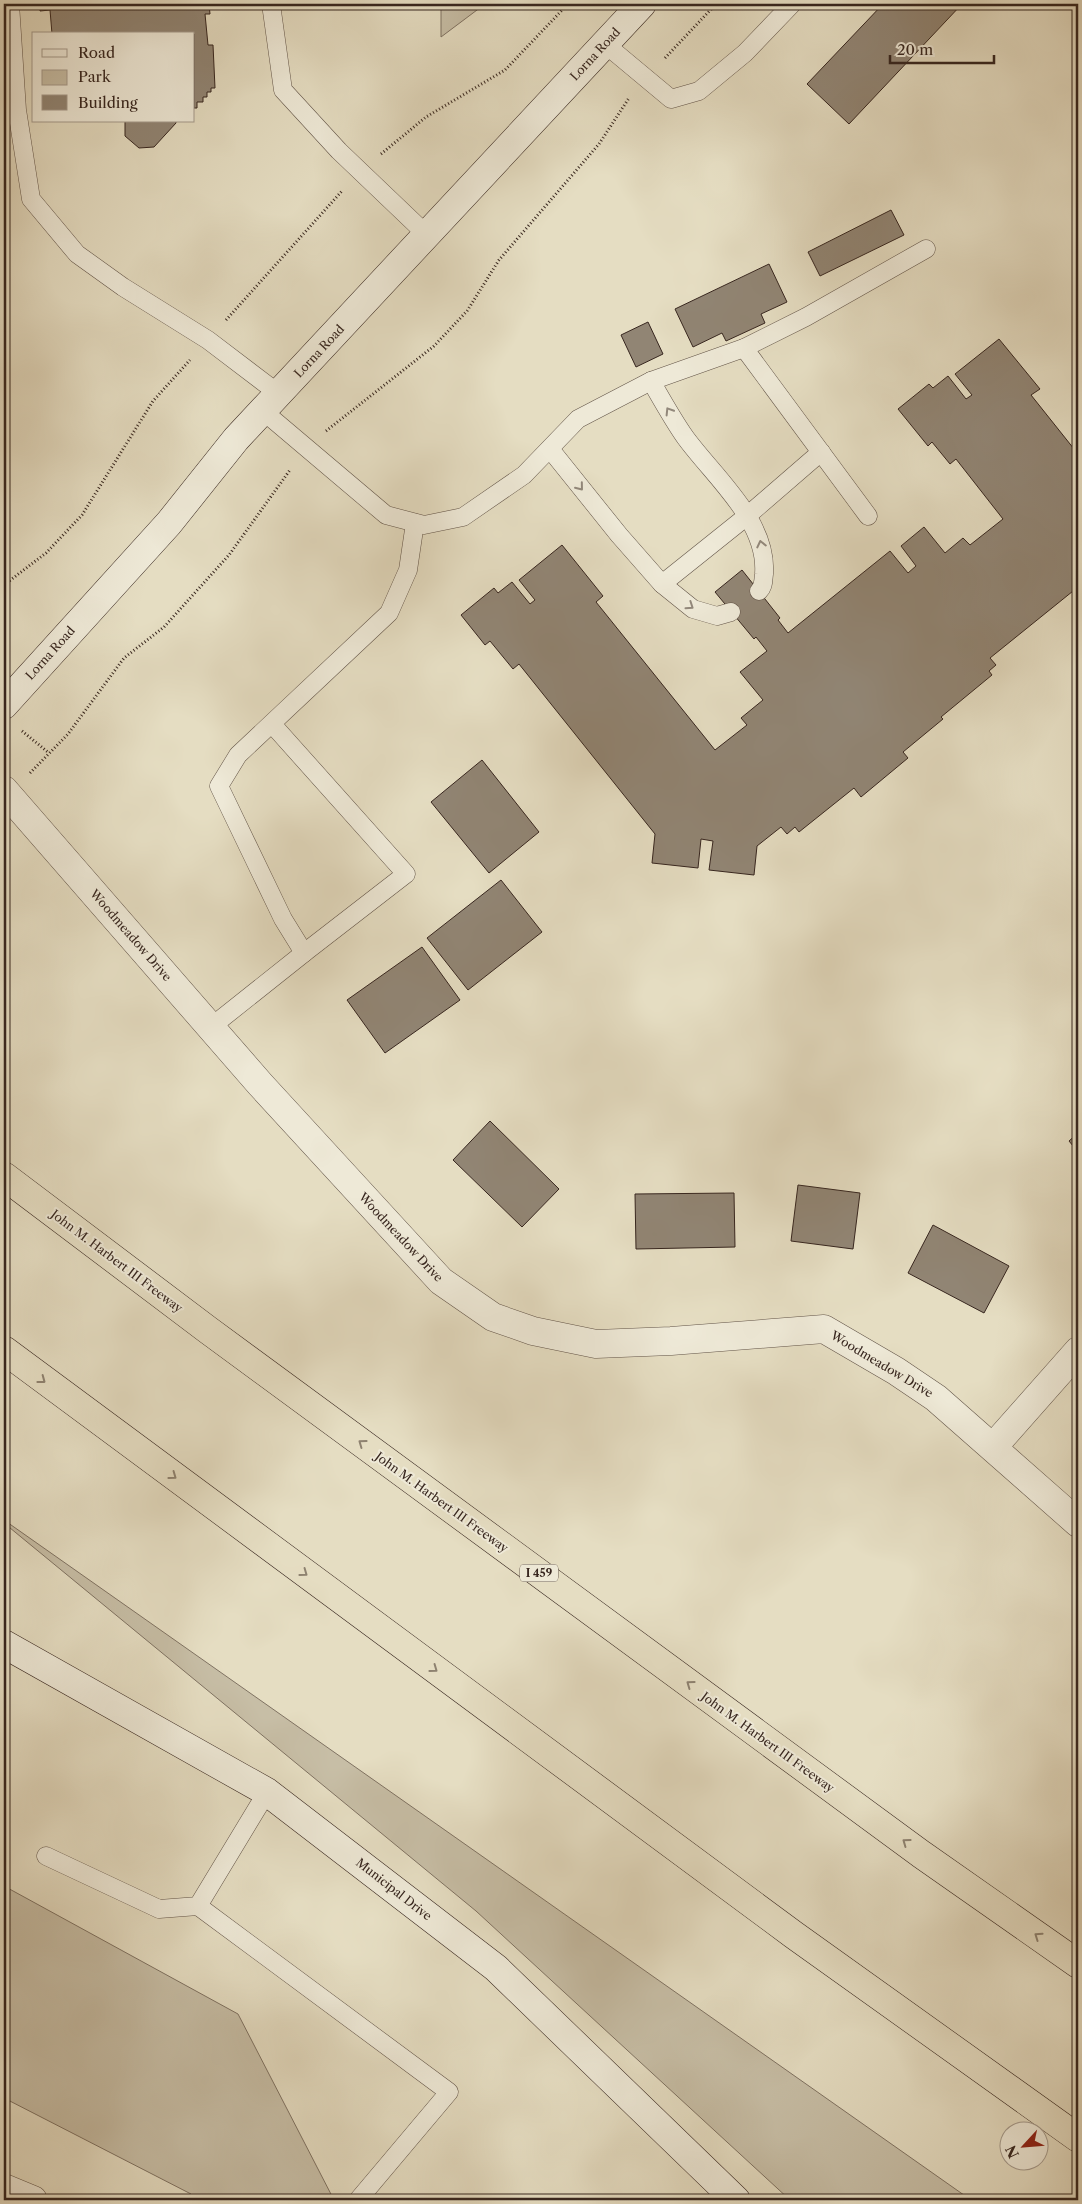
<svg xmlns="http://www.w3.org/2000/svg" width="1082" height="2204" font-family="'Libre Caslon Text',serif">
	<rect width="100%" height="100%" fill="#e5ddc2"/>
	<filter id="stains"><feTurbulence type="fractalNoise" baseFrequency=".004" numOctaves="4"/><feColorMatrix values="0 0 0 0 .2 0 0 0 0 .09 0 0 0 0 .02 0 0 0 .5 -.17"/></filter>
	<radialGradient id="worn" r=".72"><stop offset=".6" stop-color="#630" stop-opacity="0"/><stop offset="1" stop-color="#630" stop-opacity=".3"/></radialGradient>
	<g fill="#c7bea6" stroke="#7f7262">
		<path d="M 441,4 L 485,4 L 441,37 Z"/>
		<path d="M 4,1520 L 971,2200 L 790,2200 L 476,1911 L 4,1523 Z"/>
		<path d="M 4,1886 L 238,2014 L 334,2200 L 194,2200 L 191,2194 L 4,2098 Z"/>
	</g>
	<g fill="#918574" stroke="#37261f">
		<path d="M 40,4 L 209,4 L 210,14 L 205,14 L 208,45 L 213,45 L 215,88 L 211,88 L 211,92 L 207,92 L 207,97 L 203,97 L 203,102 L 197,102 L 197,108 L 194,108 L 194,34 L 52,34 L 50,10 L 40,11 Z"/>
		<path d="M 883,4 L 962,4 L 849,124 L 807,84 Z"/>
		<path d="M 125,121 L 176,121 L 176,123 L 154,147 L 139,148 L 125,136 Z"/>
		<path d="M 891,210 L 904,235 L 820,276 L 808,252 Z"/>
		<path d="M 769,264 L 787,302 L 761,314 L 765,323 L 726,341 L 722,333 L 693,347 L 675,309 Z"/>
		<path d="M 648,322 L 663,354 L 636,367 L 621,335 Z"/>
		<path d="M 999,339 L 1040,389 L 1031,395 L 1078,454 L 1078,587 L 990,658 L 996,665 L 989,671 L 992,675 L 941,717 L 943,719 L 903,752 L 908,758 L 861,797 L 854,788 L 799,832 L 795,827 L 787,834 L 781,827 L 757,846 L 754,875 L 709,870 L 713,841 L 701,839 L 698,868 L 652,863 L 655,834 L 519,664 L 513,669 L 490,641 L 485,645 L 461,615 L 494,588 L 498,593 L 512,582 L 530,604 L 535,600 L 519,580 L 562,545 L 603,596 L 596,602 L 715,750 L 747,725 L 741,718 L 763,700 L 740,672 L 767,651 L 756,637 L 754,639 L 715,592 L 742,570 L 780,618 L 778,620 L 788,633 L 890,551 L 908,573 L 916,566 L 901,546 L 924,527 L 945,553 L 963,538 L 970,545 L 1003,519 L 956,459 L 950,464 L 932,442 L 928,446 L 898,409 L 929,384 L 933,388 L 948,376 L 966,399 L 972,395 L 955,374 Z"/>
		<path d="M 482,760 L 539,832 L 489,873 L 431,802 Z"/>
		<path d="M 501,880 L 542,932 L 468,990 L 427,938 Z"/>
		<path d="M 422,947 L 460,1000 L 385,1053 L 347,1000 Z"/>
		<path d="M 490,1121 L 559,1189 L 522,1227 L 453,1160 Z"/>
		<path d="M 1078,1133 L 1078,1152 L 1069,1141 Z"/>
		<path d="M 798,1185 L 860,1193 L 853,1249 L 791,1241 Z"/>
		<path d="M 734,1193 L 735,1247 L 636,1249 L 635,1194 Z"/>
		<path d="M 933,1225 L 1009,1266 L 984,1313 L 908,1273 Z"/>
	</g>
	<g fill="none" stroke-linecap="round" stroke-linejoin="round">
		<defs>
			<g id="lane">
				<path d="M 10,4 L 17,110 L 31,199 L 77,254 L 123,287 L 208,340 L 279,394"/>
				<path d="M 271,4 L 283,90 L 339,151 L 427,235"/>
				<path d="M 605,44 L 671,99 L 699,91 L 745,53 L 792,4"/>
				<path d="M 744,348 L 868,516"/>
				<path d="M 651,381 C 662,400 673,420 685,437 C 714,477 768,521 764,574 C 763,581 764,586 759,591"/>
				<path d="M 263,411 L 386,515 L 424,525 L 463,517 L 524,475 L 578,419 L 651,381 L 744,348 L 806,317 L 926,249"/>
				<path d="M 550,449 L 619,535 L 662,584 L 693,609 L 717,616 L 731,612"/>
				<path d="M 662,584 L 747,516 L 821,452"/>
				<path d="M 272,724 L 406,874 L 304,953"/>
				<path d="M 211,1027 L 304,953 L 283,919 L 219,786 L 238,755 L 389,613 L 408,570 L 415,523"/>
				<path d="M 46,1856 L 159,1909 L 198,1906 L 267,1792"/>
				<path d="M 198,1906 L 449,2092 L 358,2200"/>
			</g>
			<g id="street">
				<path d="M 4,790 L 260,1084 L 441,1281 L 493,1317 L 533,1331 L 596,1344 L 671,1341 L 824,1329 L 896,1371 L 936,1398 L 1078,1523"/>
				<path d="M 993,1447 L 1078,1351"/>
				<path d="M 4,2188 L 33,2200"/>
			</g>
			<g id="secondary">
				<path d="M 4,705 L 169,523 L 236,439 L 642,4"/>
				<path d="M 4,1644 L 267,1792 L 496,1968 L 736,2200"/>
			</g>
			<g id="highway">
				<path d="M 4,1176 L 208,1330 L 921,1854 L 1078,1964"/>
				<path d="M 4,1350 L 794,1935 L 1078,2138"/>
			</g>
		</defs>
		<use href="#lane" stroke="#625448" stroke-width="19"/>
		<use href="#street" stroke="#625448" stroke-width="29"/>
		<use href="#secondary" stroke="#37261f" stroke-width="29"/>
		<use href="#highway" stroke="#37261f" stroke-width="29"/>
		<g stroke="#37261f" stroke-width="3" stroke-dasharray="1 2.5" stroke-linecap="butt">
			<path d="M 665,58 L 716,4"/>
			<path d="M 381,154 L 426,117 L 505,70 L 568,4"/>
			<path d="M 226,320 L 342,191"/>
			<path d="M 326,431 L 434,346 L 467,311 L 499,260 L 599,144 L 629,98"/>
			<path d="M 4,585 L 46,553 L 82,515 L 153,401 L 190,360"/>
			<path d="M 22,731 L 49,753"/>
			<path d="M 30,773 L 68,734 L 124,658 L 164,627 L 229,555 L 290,470"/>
		</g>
		<use href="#lane" stroke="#eee9d7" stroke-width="18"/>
		<use href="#street" stroke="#eee9d7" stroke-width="28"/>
		<use href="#secondary" stroke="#eee9d7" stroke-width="28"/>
		<use href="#highway" stroke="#e5ddc2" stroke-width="28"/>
	</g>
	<defs><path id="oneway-chevron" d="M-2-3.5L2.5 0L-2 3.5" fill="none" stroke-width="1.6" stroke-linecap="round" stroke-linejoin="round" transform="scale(1.25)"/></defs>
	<g stroke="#92887b">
		<use href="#oneway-chevron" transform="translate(669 411) rotate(-122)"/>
		<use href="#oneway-chevron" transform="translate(580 487) rotate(51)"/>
		<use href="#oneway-chevron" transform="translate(761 544) rotate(-103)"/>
		<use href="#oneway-chevron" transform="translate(690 606) rotate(34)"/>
	</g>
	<g stroke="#8e8270">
		<use href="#oneway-chevron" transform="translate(42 1380) rotate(37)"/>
		<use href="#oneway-chevron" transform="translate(362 1443) rotate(-144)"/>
		<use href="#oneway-chevron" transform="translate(173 1476) rotate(36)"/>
		<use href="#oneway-chevron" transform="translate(304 1573) rotate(36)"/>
		<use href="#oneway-chevron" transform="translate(434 1669) rotate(36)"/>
		<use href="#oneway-chevron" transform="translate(690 1684) rotate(-144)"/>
		<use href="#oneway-chevron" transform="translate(906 1842) rotate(-144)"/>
		<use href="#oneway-chevron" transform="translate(1038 1936) rotate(-145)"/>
	</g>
	<g text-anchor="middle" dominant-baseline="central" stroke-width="4" stroke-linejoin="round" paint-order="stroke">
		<rect fill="#eee9d7" stroke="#6e6056" stroke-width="1" x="520" y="1564.5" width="38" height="17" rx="4"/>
		<g font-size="11" font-weight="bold" fill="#37261f">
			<text x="539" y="1573">I 459</text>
		</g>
		<g font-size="12" fill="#37261f" stroke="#eee9d7">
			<text transform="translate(595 54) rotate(-47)">Lorna Road</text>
			<text transform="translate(319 351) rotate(-47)">Lorna Road</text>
			<text transform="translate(50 653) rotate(-48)">Lorna Road</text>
			<text transform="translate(131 935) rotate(49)">Woodmeadow Drive</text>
			<text transform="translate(401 1237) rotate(47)">Woodmeadow Drive</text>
			<text transform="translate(117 1261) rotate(37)">John M. Harbert III Freeway</text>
			<text transform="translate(882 1364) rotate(31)">Woodmeadow Drive</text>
			<text transform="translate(442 1502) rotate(36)">John M. Harbert III Freeway</text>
			<text transform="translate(768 1742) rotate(36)">John M. Harbert III Freeway</text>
			<text transform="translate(394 1889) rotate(38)">Municipal Drive</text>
		</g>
	</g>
	<rect width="1082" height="2204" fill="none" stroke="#e5ddc2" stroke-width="20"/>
	<rect x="5" y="5" width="1072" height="2194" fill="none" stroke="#37261f" stroke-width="2.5"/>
	<rect x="10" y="10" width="1062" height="2184" fill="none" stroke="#37261f"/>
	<rect x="32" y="32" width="162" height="90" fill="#eee9d7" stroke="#a59b8d"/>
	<rect x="42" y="49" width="25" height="8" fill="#eee9d7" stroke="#a59b8d"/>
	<text x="78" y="58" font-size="15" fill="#37261f">Road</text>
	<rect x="42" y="70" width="25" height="15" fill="#c7bea6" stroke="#a59b8d"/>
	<text x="78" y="82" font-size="15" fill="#37261f">Park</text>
	<rect x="42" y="95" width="25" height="15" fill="#918574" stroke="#a59b8d"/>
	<text x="78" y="108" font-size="15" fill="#37261f">Building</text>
	<g transform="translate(1024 2146) rotate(244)"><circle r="24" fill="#eee9d7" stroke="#a59b8d"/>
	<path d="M0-4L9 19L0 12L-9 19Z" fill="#8f2418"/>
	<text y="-8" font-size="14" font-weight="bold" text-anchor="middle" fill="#37261f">N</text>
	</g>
	<path d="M890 55v8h104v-8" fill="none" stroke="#37261f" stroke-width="2.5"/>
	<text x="897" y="55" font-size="15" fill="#37261f" stroke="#eee9d7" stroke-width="4" paint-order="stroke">20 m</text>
	<rect width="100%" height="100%" filter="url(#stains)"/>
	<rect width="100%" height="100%" fill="url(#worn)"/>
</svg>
